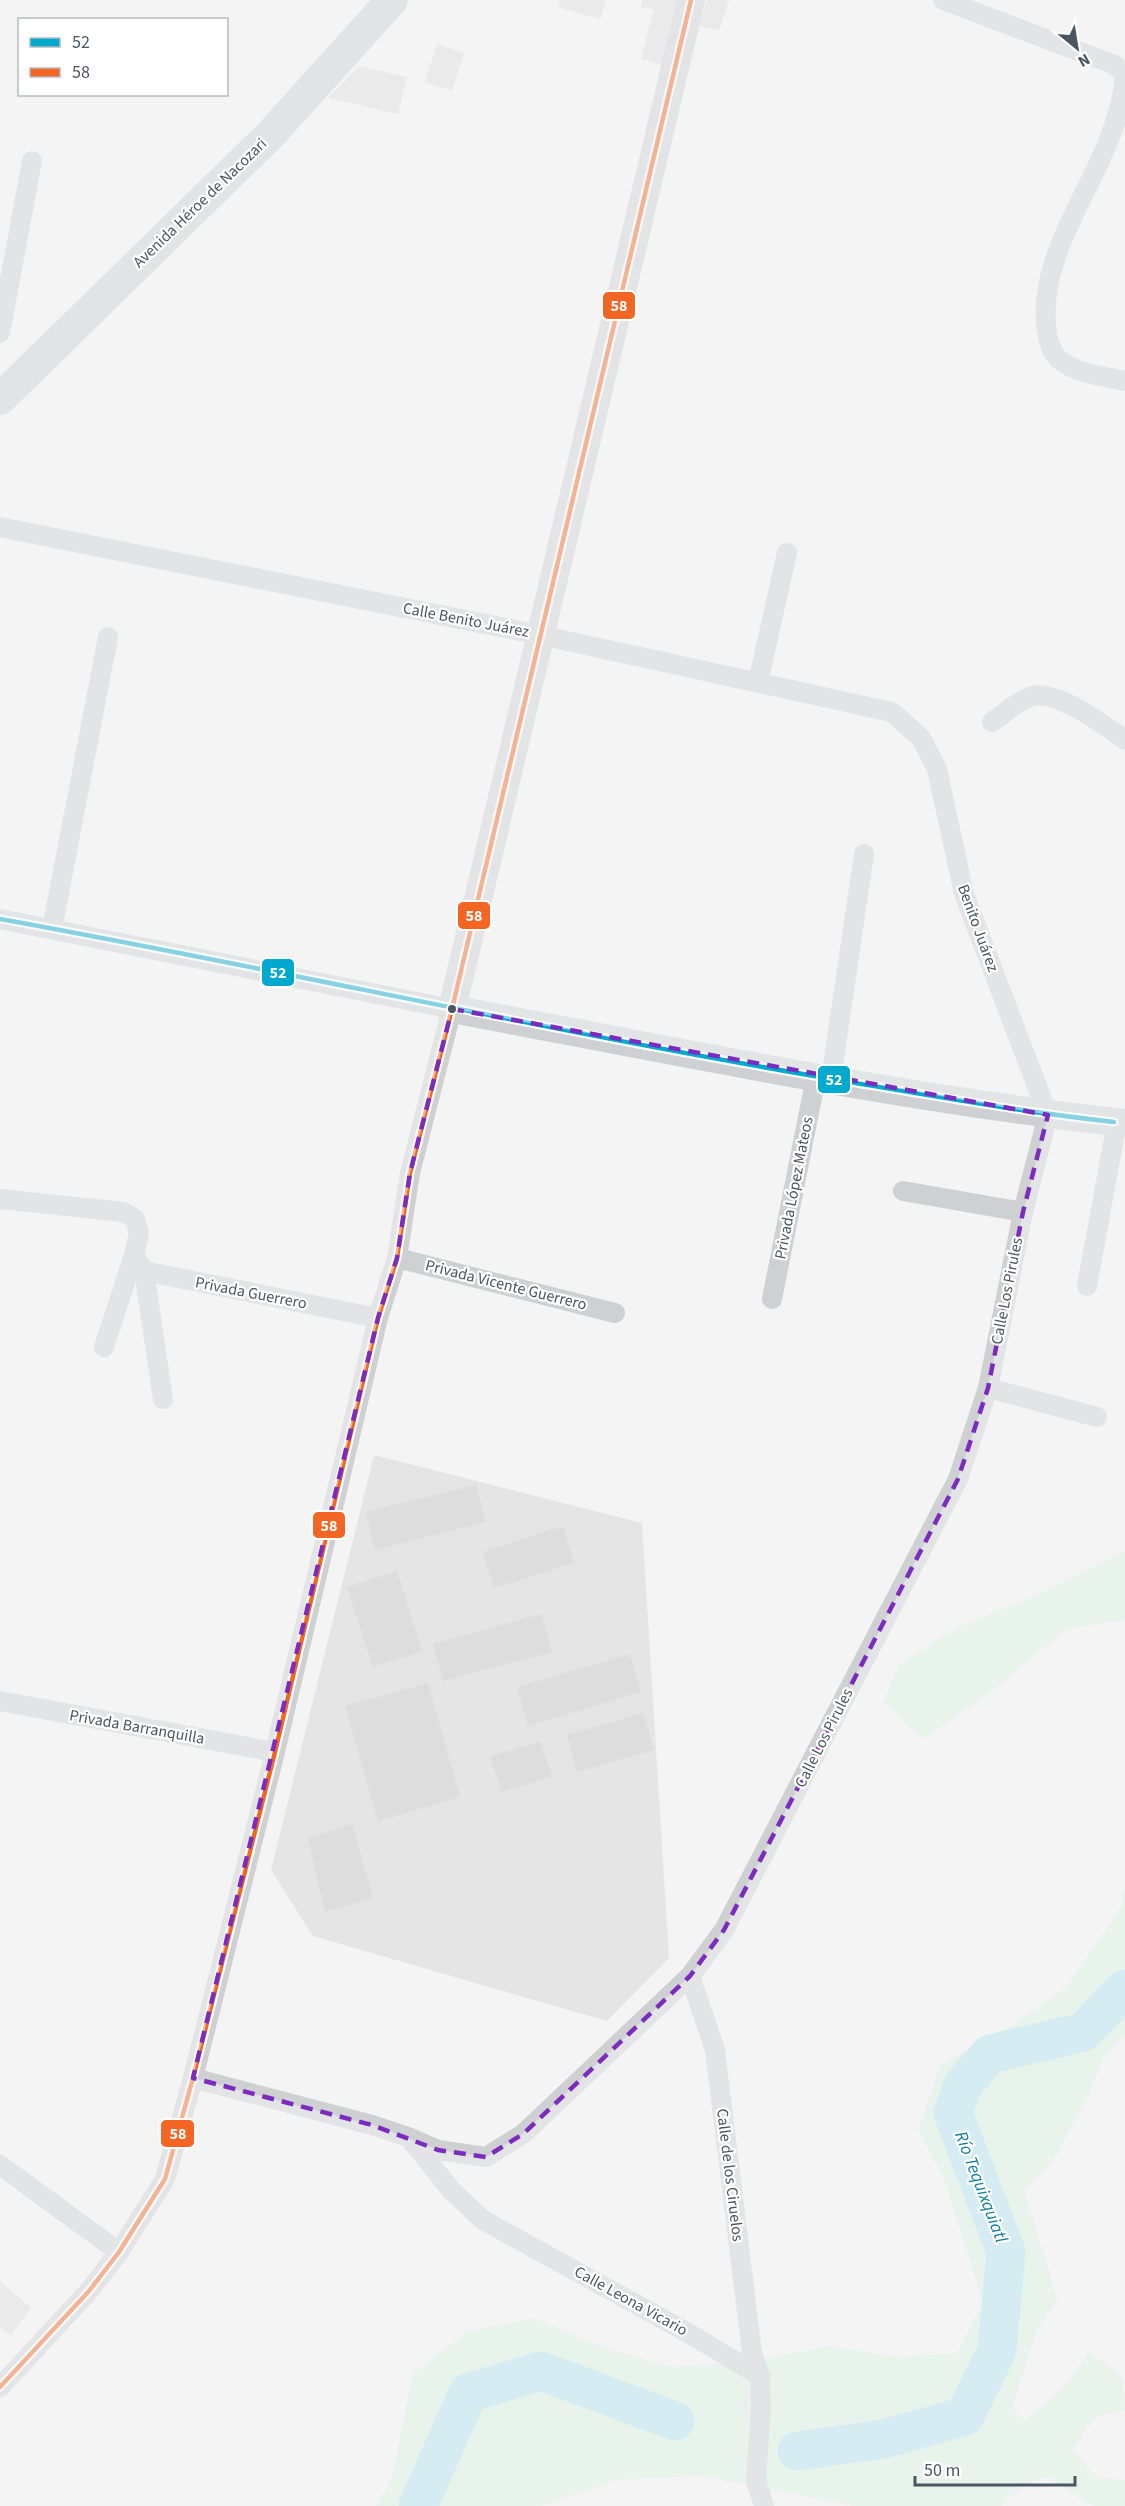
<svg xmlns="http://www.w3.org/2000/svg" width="1125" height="2506" font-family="'Source Sans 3',sans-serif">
	<rect width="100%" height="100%" fill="#f4f4f4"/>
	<path fill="#e6e5e6" d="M 374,1455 L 642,1523 L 669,1958 L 607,2021 L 313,1936 L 271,1870 Z"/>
	<g fill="#d9f2e3">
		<path d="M 1125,1551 L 1125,1620 L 1067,1629 L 991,1692 L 924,1739 L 883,1703 L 898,1665 L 956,1628 L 1037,1595 Z"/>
		<path d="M 1125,1889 L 1125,2037 L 1103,2058 L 1090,2093 L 1052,2163 L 1024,2189 L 1058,2300 L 1038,2328 L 1012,2408 L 1026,2421 L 1066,2384 L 1088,2353 C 1120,2371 1125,2372 1125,2410 L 1095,2417 L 1072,2450 L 1097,2477 L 1125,2480 L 1125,2506 L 1093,2506 L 1047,2477 L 1027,2483 L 1001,2506 L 852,2506 L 702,2476 L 616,2480 L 542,2506 L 376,2506 L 392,2478 L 413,2373 L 468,2331 L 533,2318 L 601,2346 L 671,2367 L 739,2363 L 830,2346 L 898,2357 L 957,2353 L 983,2303 L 944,2179 L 918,2130 L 940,2065 L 1010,2027 L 1067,1986 L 1121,1907 Z"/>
	</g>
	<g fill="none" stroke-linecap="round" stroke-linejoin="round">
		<g stroke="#aee2f0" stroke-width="39">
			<path d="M 797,2451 L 884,2439 L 965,2416 L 997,2350 L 1006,2252 L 953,2113 L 963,2085 L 990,2054 L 1083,2032 L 1125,1989"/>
			<path d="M 418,2506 L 468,2393 L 541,2371 L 675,2421"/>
		</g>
	</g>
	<g fill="#ddddde">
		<path d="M 560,0 L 606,0 L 600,19 L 558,7 Z"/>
		<path d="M 642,0 L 676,0 L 662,65 L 641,59 L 654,9 L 641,8 Z"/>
		<path d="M 707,0 L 729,0 L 719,30 L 699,26 Z"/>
		<path d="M 437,44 L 464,53 L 452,91 L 425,82 Z"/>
		<path d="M 359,66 L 407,77 L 398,114 L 328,98 Z"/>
		<path d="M 476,1485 L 486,1522 L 375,1550 L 366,1512 Z"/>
		<path d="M 563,1526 L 574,1563 L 494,1588 L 482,1552 Z"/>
		<path d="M 397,1571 L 422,1651 L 373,1667 L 347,1587 Z"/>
		<path d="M 541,1614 L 552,1652 L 443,1681 L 433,1644 Z"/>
		<path d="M 630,1654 L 641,1692 L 528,1726 L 517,1687 Z"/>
		<path d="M 428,1683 L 460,1797 L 378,1821 L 345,1706 Z"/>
		<path d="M 643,1713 L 654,1750 L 577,1772 L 567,1735 Z"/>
		<path d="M 540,1741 L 552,1776 L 502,1792 L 490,1757 Z"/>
		<path d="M 352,1824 L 373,1898 L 325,1912 L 308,1838 Z"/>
		<path d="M 0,2281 L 31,2308 L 10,2336 L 0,2327 Z"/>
	</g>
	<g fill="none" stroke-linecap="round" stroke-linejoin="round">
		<g stroke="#ced0d2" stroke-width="20">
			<path d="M 943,0 L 1115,65 L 1125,75"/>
			<path d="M 1125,76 C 1123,98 1116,122 1108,142 C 1084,203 1037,263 1047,332 C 1048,341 1052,354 1060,360 C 1077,374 1104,376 1125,381"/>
			<path d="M 0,333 L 32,161"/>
			<path d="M 0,527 L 540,635 L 892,712 L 921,738 L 937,769 L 964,894 L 1048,1115 L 1023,1212 L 988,1388 L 958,1479 L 724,1930 L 690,1976 L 523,2134 L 486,2157 L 438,2150 L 408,2137 L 372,2125 L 193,2078"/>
			<path d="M 758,682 L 787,553"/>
			<path d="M 992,722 C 1004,714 1019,700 1032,696 C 1058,690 1105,726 1125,740"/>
			<path d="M 0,919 L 452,1009 L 410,1173 L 397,1258 L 378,1318 L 275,1752 L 193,2078 L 165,2179 L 119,2252 L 89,2291 L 0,2387"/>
			<path d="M 52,929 L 108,637"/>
			<path d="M 831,1079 L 864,854"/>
			<path d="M 903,1191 L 1023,1212"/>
			<path d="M 0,1199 L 123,1212 L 135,1219 L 139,1234 L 134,1255 L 104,1347"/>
			<path d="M 134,1255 L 144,1271 L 378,1318"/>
			<path d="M 397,1258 L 615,1313"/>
			<path d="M 144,1271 L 163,1399"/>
			<path d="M 1087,1286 L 1117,1122"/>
			<path d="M 772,1299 L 816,1077"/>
			<path d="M 988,1388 L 1097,1417"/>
			<path d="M 0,1701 L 275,1752"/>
			<path d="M 690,1976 L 715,2050 L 752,2353 L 760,2376"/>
			<path d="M 412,2141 L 451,2190 L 483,2220 L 690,2334 L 760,2376 L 761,2409 L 756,2480 L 764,2506"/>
			<path d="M 0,2165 L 119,2252"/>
		</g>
		<path stroke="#ced0d4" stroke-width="28" d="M 691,0 L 452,1009 C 675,1051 899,1098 1125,1123"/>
		<path stroke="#caced1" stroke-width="32" d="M 0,399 L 271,134 L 392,0"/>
		<defs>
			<path id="bus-1" d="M 0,919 C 282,970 561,1034 844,1081 C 934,1096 1023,1112 1114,1122"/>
			<path id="bus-2" d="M 0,2387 L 89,2291 L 119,2252 L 165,2179 L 193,2078 L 275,1752 L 378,1318 L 397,1258 L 410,1173 L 452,1009 L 691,0"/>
		</defs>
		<use href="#bus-1" stroke="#fff" stroke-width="9"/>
		<use href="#bus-2" stroke="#fff" stroke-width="9"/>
		<use href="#bus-1" stroke="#00a9ce" stroke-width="4.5"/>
		<use href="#bus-2" stroke="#f26522" stroke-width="4.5"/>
	</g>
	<path d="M0 0H1125V2506H0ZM 452,1009 L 1048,1115 L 1023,1212 L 988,1388 L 958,1479 L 724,1930 L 690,1976 L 523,2134 L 486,2157 L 438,2150 L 372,2125 L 193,2078 L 378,1318 L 397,1258 L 410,1173 Z" fill="#f4f4f4" fill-opacity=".55" fill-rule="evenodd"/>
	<path fill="none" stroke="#7b2cbf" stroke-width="4.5" stroke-dasharray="12 8" stroke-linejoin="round" d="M 452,1009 L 1048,1115 L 1023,1212 L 988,1388 L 958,1479 L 724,1930 L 690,1976 L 523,2134 L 486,2157 L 438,2150 L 372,2125 L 193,2078 L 378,1318 L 397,1258 L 410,1173 Z"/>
	<circle fill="#4a5661" stroke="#fff" stroke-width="2" cx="452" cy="1009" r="5"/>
	<g text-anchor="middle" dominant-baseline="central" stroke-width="4.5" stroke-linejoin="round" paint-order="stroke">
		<g font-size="16" fill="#4a5661" stroke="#fff">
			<text transform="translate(200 203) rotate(-44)">Avenida Héroe de Nacozari</text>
			<text transform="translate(466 620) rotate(11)">Calle Benito Juárez</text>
			<text transform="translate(978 928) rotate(70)">Benito Juárez</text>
			<text transform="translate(794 1188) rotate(-79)">Privada López Mateos</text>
			<text transform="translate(506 1285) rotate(14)">Privada Vicente Guerrero</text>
			<text transform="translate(1007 1291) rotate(-79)">Calle Los Pirules</text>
			<text transform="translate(251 1293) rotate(11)">Privada Guerrero</text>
			<text transform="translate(137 1727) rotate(10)">Privada Barranquilla</text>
			<text transform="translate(824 1738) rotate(-63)">Calle Los Pirules</text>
			<text transform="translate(730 2175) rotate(83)">Calle de los Ciruelos</text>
			<text transform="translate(631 2301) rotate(29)">Calle Leona Vicario</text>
		</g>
		<g font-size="18" font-style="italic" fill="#0c7c9b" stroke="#fff">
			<text transform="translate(981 2187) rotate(69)">Río Tequixquiatl</text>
		</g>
	</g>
	<g stroke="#fff" stroke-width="2">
		<rect x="602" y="291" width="34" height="29" rx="6" fill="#f26522"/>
		<rect x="457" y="901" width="34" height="29" rx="6" fill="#f26522"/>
		<rect x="261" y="958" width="34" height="29" rx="6" fill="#00a9ce"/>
		<rect x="817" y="1065" width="34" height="29" rx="6" fill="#00a9ce"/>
		<rect x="312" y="1511" width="34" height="28" rx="6" fill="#f26522"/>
		<rect x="160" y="2119" width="35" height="29" rx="6" fill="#f26522"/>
	</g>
	<g font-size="16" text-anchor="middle" font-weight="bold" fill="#fff">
		<text x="619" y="311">58</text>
		<text x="474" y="921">58</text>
		<text x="278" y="978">52</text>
		<text x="834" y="1085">52</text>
		<text x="329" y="1531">58</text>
		<text x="178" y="2139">58</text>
	</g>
	<rect x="18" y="18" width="210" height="78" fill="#ffffff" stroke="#b7bbc0" stroke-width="1.5"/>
	<rect x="30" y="38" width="30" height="9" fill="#00a9ce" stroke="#b7bbc0" stroke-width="1.5"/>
	<text x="72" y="48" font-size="18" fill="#4a5661">52</text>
	<rect x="30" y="68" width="30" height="9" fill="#f26522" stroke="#b7bbc0" stroke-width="1.5"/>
	<text x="72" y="78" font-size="18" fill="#4a5661">58</text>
	<g transform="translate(1077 48) rotate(150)" stroke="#ffffff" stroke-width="4.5" paint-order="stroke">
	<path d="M0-4.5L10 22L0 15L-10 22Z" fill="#4a5661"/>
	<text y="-9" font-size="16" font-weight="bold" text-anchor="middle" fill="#4a5661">N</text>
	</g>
	<path d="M915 2476v9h160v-9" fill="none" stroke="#4a5661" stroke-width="3"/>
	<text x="924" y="2476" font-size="18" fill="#4a5661" stroke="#ffffff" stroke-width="4.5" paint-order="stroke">50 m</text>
</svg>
